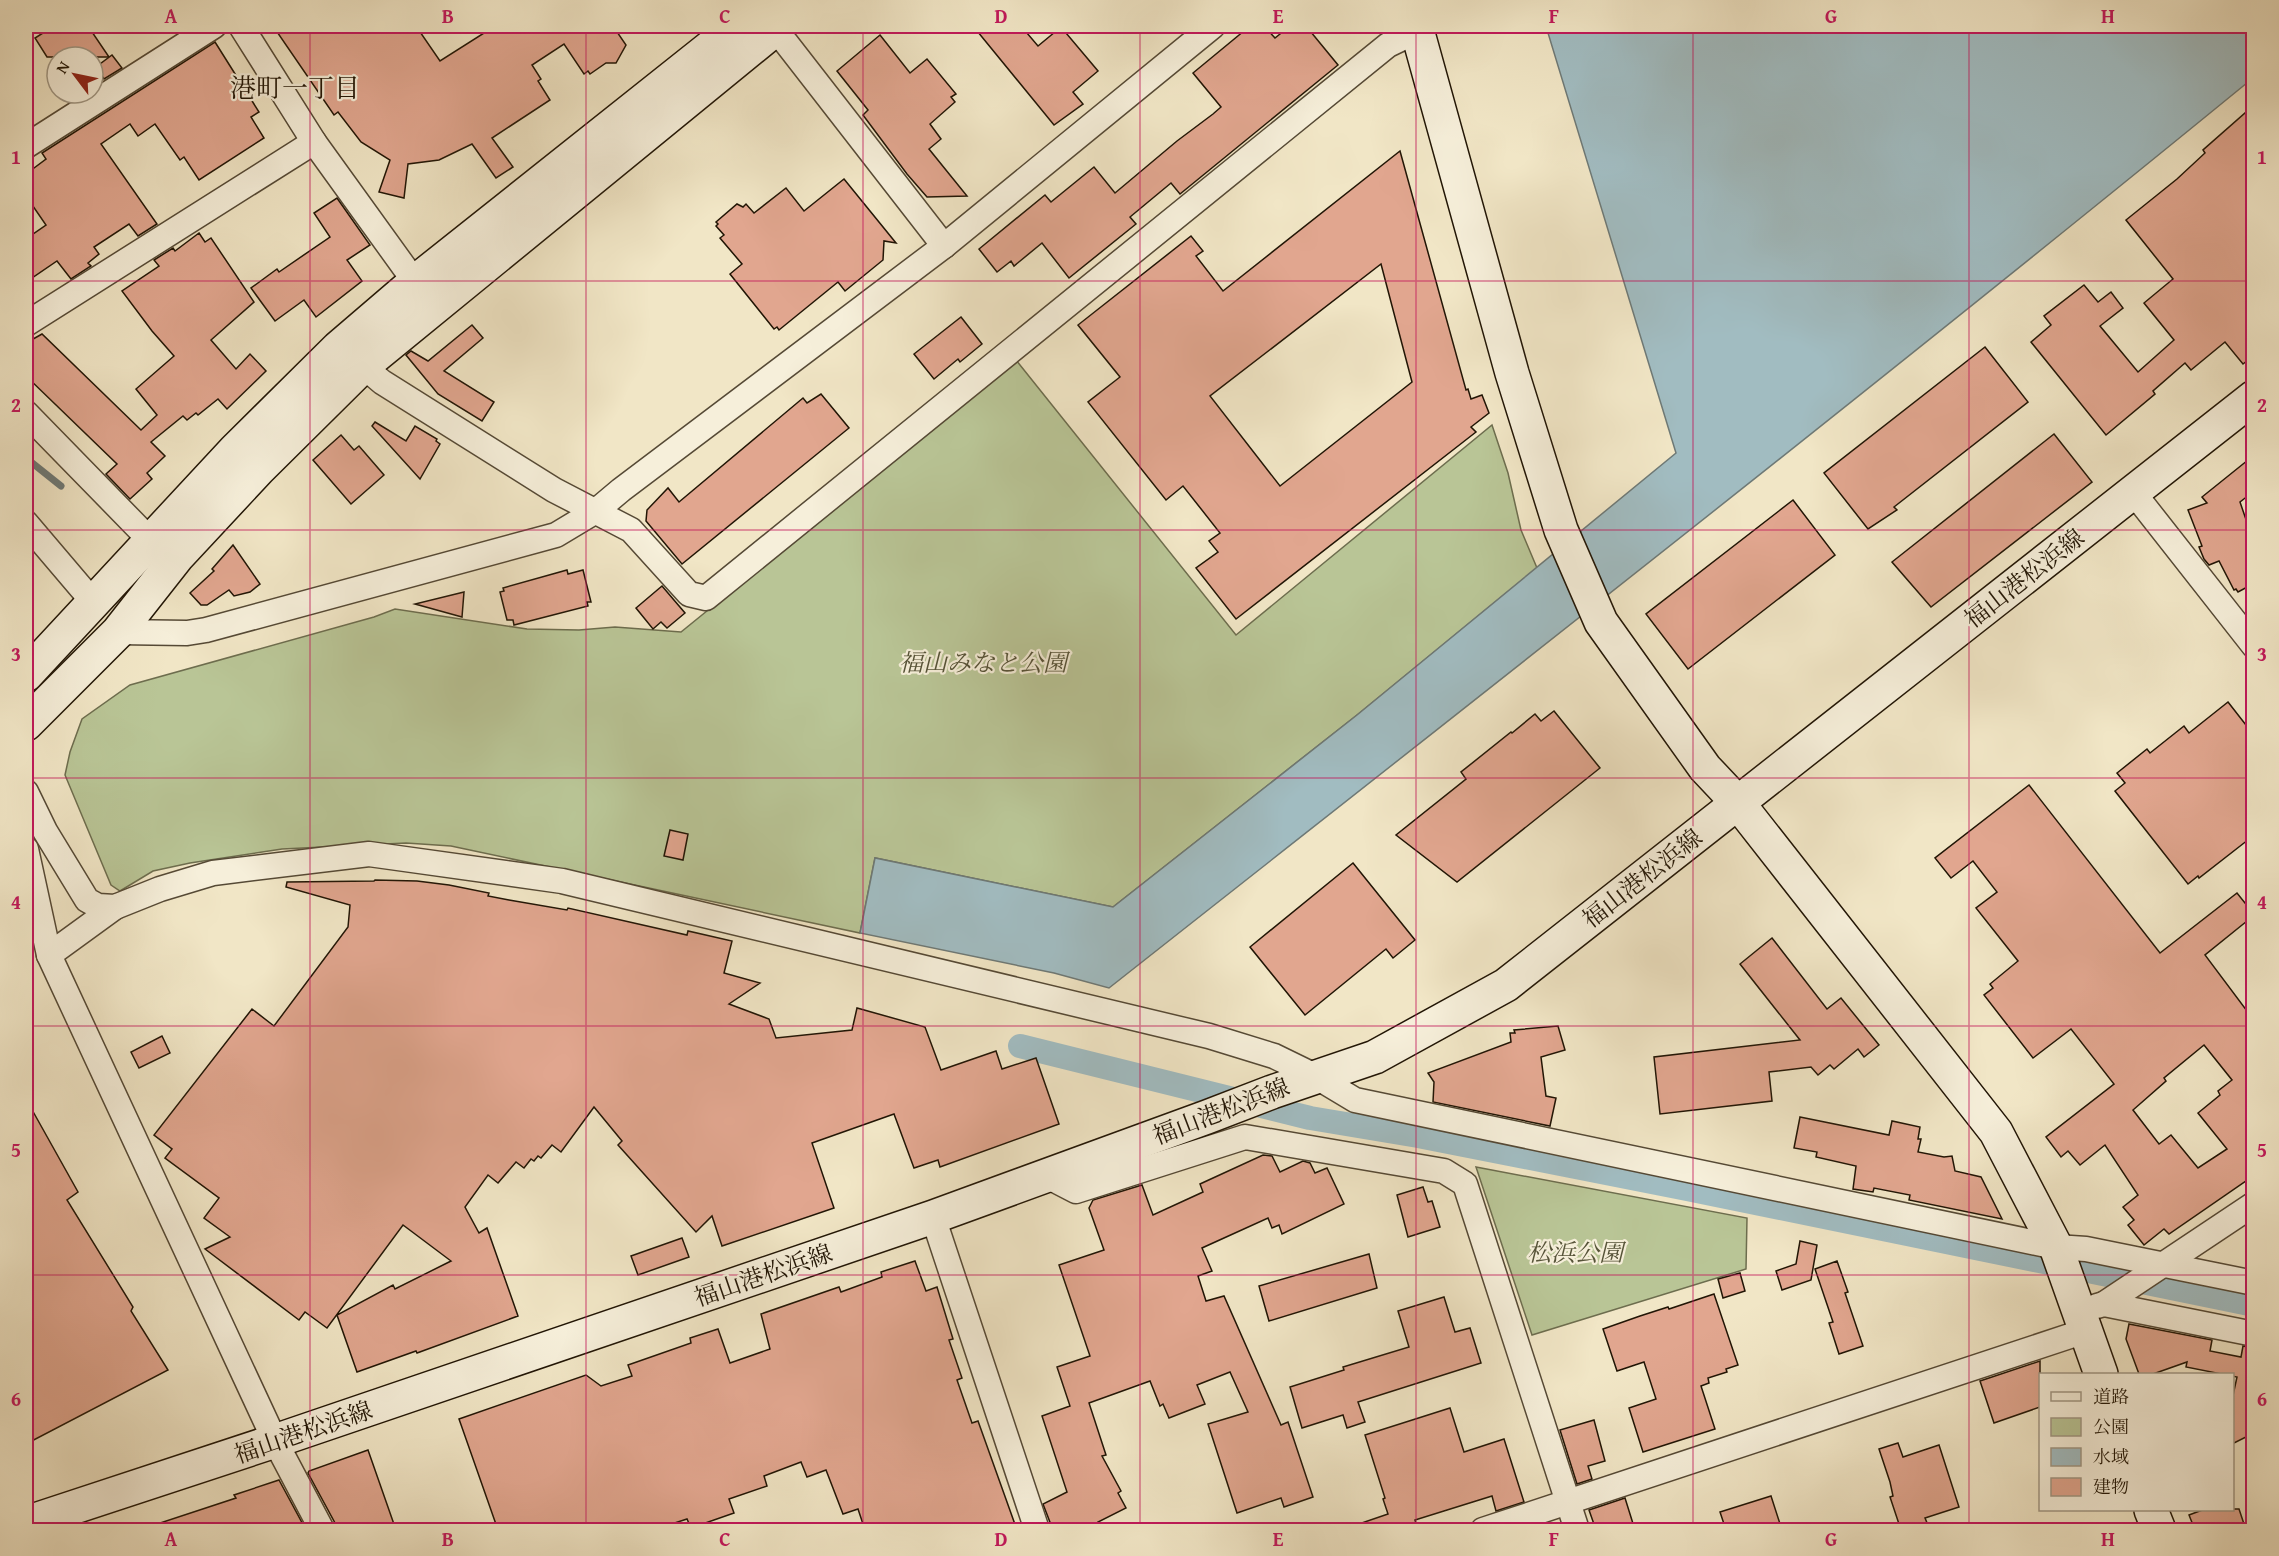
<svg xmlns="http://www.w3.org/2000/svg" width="2279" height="1556" font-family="'Gentium Book Plus','Noto Serif JP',serif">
	<rect width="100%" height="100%" fill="#f1e6c6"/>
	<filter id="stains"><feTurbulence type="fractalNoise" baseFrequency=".00333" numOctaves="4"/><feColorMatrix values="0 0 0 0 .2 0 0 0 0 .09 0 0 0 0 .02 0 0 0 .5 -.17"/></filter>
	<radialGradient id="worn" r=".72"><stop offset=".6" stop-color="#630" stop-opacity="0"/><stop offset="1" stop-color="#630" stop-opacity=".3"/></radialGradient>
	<g fill="#b9c596" stroke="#6d6d4e" stroke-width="1.5">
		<path d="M 1016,360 L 1236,635 L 1492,425 L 1508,473 L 1521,530 L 1537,568 L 1357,715 L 1113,907 L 875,858 L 860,933 L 451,846 L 406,843 L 282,849 L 190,863 L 153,871 L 120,891 L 111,885 L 65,775 L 70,752 L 82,719 L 130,685 L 374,617 L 395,609 L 527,629 L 579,630 L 615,627 L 681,632 Z"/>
		<path d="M 1476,1167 L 1747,1218 L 1746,1269 L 1532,1335 Z"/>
	</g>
	<path fill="#a1bcc1" stroke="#6e7976" stroke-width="1.5" d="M 1553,26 L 2253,26 L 2253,78 C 1876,386 1492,686 1109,988 L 1054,973 L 860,933 L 875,858 L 1113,907 L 1357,715 L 1676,453 L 1548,33 Z"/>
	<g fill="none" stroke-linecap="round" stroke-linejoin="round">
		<path stroke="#6e7976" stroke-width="7" d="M 26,458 L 61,486"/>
		<path stroke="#a1bcc1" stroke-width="24" d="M 1020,1046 L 1310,1118 L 1418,1136 L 1687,1189 L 2254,1305"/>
	</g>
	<g fill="#e1a68f" stroke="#211505" stroke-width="1.5" fill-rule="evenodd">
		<path d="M 54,26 L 88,26 L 109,57 L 47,57 L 35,38 Z"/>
		<path d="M 273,26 L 416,26 L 440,61 L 495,26 L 613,26 L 626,45 L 616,63 L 606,63 L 590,74 L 588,71 L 584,74 L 564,44 L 532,65 L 541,79 L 538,81 L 550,100 L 492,138 L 513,167 L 496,178 L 472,144 L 439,160 L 408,164 L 404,198 L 379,192 L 390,160 L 361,142 L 338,112 L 334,115 Z"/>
		<path d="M 973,26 L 1021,26 L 1038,46 L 1061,27 L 1098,71 L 1073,92 L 1083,104 L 1054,125 Z"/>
		<path d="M 1250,26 L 1264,26 L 1275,38 L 1290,26 L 1306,26 L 1338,65 L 1180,194 L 1171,183 L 1130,217 L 1136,224 L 1069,278 L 1042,243 L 1014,266 L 1011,261 L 997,272 L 979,249 L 1045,195 L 1051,202 L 1094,167 L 1115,193 L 1177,141 L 1213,114 L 1221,107 L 1193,73 Z"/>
		<path d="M 880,35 L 910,73 L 927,59 L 956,94 L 951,97 L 955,102 L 930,124 L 941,139 L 929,149 L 967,196 L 927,197 L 907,174 L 863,115 L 868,110 L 837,71 Z"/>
		<path d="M 215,42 L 259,112 L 251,117 L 264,138 L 199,180 L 184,157 L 180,160 L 155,124 L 138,136 L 130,124 L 101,144 L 157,224 L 138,236 L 129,224 L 94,247 L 99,254 L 88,263 L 91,266 L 71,279 L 57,261 L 26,282 L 26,239 L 46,225 L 26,196 L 26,174 L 46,159 L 42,153 Z"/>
		<path d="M 112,55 L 122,68 L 104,79 L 96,67 Z"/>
		<path d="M 2253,106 L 2253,191 L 2247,196 L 2253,204 L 2253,356 L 2243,364 L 2225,342 L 2191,370 L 2185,363 L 2153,391 L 2155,394 L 2106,435 L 2031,342 L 2051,325 L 2044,316 L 2084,285 L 2098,302 L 2111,292 L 2123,308 L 2100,326 L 2138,372 L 2174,340 L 2144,303 L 2173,279 L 2126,220 L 2177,179 L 2205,153 L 2203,150 Z"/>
		<path d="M 1400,151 L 1466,390 L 1468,389 L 1471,399 L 1482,395 L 1489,413 L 1471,427 L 1476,432 L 1236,619 L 1196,568 L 1218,552 L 1209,541 L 1220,533 L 1183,486 L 1166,500 L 1088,402 L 1120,377 L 1078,325 L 1191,236 L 1203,251 L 1196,256 L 1223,291 ZM 1381,264 L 1412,382 L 1280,486 L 1210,396 Z"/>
		<path d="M 844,179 L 896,243 L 884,241 L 883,260 L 845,291 L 838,282 L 779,330 L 777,327 L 774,329 L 730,274 L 742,264 L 720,238 L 724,235 L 716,226 L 718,224 L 716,222 L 737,204 L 743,207 L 746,204 L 754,213 L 786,188 L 804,211 Z"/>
		<path d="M 337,198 L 370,245 L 347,260 L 362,281 L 316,317 L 304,300 L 275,321 L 251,288 L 277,269 L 279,272 L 330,237 L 314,213 Z"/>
		<path d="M 199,233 L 205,242 L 211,238 L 254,302 L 211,340 L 236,369 L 250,354 L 266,371 L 227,409 L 218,399 L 198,415 L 196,413 L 187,420 L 183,416 L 151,442 L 165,456 L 147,473 L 152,479 L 130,499 L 106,474 L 117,464 L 26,376 L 26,343 L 42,334 L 141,430 L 157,415 L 136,389 L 174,356 L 152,331 L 122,291 L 159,266 L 154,260 L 173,248 L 175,251 Z"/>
		<path d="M 961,317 L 982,344 L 960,362 L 958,359 L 934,379 L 914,354 Z"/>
		<path d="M 472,325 L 483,338 L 444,371 L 494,402 L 482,421 L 438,394 L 406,355 L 411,351 L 428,361 Z"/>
		<path d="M 1985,347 L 2028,402 L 1894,507 L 1897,510 L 1868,529 L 1824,473 Z"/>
		<path d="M 821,394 L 849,428 L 682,564 L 646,521 L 647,510 L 668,488 L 679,502 L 803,398 L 807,403 Z"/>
		<path d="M 375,422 L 406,441 L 415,426 L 437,439 L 436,441 L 440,444 L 420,479 L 372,426 Z"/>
		<path d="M 2054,434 L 2092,482 L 1931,607 L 1892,562 Z"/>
		<path d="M 341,435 L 354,450 L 359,446 L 384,475 L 351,504 L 313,460 Z"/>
		<path d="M 2253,456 L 2253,492 L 2240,502 L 2253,540 L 2253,584 L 2238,592 L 2236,589 L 2234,590 L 2219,561 L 2209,565 L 2204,559 L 2199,547 L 2202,546 L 2188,510 L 2207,503 L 2202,497 Z"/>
		<path d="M 1793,500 L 1835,555 L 1688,669 L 1646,614 Z"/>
		<path d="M 233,545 L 260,584 L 250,592 L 234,596 L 229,590 L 207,605 L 201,605 L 190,593 L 214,571 L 212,569 Z"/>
		<path d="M 567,570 L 568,574 L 583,570 L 591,602 L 587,602 L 588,606 L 514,625 L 513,620 L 507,620 L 500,592 L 504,591 L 503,588 Z"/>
		<path d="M 662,586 L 685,613 L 667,628 L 661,622 L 653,629 L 636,608 Z"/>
		<path d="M 464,592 L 462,617 L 415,604 Z"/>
		<path d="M 2228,702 L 2253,734 L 2253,836 L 2199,878 L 2198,876 L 2188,884 L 2115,791 L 2125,783 L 2117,773 L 2147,749 L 2150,753 L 2184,726 L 2189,733 Z"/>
		<path d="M 1554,711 L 1600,768 L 1457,882 L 1396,835 L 1466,779 L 1461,772 L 1511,732 L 1512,733 L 1535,714 L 1541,721 Z"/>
		<path d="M 2029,785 L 2160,953 L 2237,893 L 2253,913 L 2250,916 L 2252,917 L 2205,955 L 2253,1019 L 2253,1176 L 2169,1234 L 2164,1229 L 2144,1245 L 2128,1225 L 2134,1220 L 2123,1207 L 2138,1195 L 2105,1145 L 2080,1165 L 2068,1151 L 2061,1157 L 2046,1137 L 2114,1084 L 2071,1029 L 2033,1058 L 1984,995 L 1993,988 L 1990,984 L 2018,961 L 1976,908 L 1997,892 L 1973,861 L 1951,878 L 1935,858 ZM 2204,1045 L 2232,1080 L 2218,1091 L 2220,1095 L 2198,1113 L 2227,1149 L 2198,1168 L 2171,1135 L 2159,1144 L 2133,1110 L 2166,1081 L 2164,1078 Z"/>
		<path d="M 670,830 L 688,834 L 683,860 L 664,856 Z"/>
		<path d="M 1353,863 L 1415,940 L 1393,958 L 1386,949 L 1305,1015 L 1250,947 Z"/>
		<path d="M 375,880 L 417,881 L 449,885 L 489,893 L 488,896 L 509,900 L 567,910 L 568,908 L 687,935 L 688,931 L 732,941 L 724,973 L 760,983 L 729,1004 L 769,1019 L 776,1038 L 852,1030 L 857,1008 L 925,1027 L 941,1070 L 996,1051 L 1002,1069 L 1036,1058 L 1059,1124 L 940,1167 L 938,1160 L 914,1168 L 894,1114 L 812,1143 L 834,1208 L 722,1246 L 712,1216 L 696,1232 L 618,1145 L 622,1141 L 594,1107 L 561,1152 L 552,1145 L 541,1158 L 538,1156 L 534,1161 L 531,1159 L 524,1168 L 516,1162 L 498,1183 L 488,1175 L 465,1207 L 479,1233 L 487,1228 L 518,1316 L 417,1353 L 416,1351 L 357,1372 L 337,1315 L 393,1285 L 395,1289 L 451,1261 L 403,1225 L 327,1328 L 305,1312 L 299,1320 L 205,1249 L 230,1237 L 204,1218 L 219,1198 L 165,1158 L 172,1149 L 154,1135 L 252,1009 L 274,1026 L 348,927 L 350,905 L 286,887 L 287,882 L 374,881 Z"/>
		<path d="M 1772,938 L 1827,1009 L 1841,998 L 1879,1045 L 1864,1057 L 1858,1049 L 1834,1069 L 1830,1065 L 1818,1075 L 1811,1067 L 1769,1072 L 1772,1101 L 1660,1114 L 1654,1057 L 1800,1040 L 1740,964 Z"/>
		<path d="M 1558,1026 L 1565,1050 L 1541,1057 L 1546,1096 L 1556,1098 L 1550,1126 L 1433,1102 L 1434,1082 L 1428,1073 L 1511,1042 L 1510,1033 L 1515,1033 L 1514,1030 Z"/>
		<path d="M 162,1036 L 170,1053 L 139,1068 L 131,1052 Z"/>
		<path d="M 26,1099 L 78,1192 L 67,1200 L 133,1307 L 131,1311 L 168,1370 L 26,1444 Z"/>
		<path d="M 1800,1117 L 1889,1135 L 1892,1121 L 1920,1127 L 1918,1139 L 1921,1139 L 1918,1152 L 1944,1157 L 1952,1156 L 1955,1171 L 1981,1177 L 2002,1219 L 1909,1200 L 1910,1195 L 1874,1188 L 1873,1192 L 1853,1189 L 1856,1166 L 1816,1157 L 1817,1152 L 1794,1148 Z"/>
		<path d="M 1263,1155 L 1272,1156 L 1280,1172 L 1303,1161 L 1310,1163 L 1315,1173 L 1327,1168 L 1344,1204 L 1282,1234 L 1279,1225 L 1272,1228 L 1268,1218 L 1202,1248 L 1212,1271 L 1198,1276 L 1206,1301 L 1224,1296 L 1281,1425 L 1288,1422 L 1313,1497 L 1284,1507 L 1281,1498 L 1237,1513 L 1208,1424 L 1248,1412 L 1230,1372 L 1197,1385 L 1205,1404 L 1169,1418 L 1163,1404 L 1160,1406 L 1150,1381 L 1089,1403 L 1106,1455 L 1102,1456 L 1121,1491 L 1118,1493 L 1126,1508 L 1098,1522 L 1100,1525 L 1088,1530 L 1053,1530 L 1043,1504 L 1067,1492 L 1042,1416 L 1070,1406 L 1057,1367 L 1090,1356 L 1059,1265 L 1104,1250 L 1089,1208 L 1093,1200 L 1142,1185 L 1153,1215 L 1203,1192 L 1200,1184 Z"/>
		<path d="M 1423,1187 L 1428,1202 L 1432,1201 L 1440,1227 L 1408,1237 L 1397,1195 Z"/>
		<path d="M 682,1238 L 689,1257 L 638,1275 L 631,1256 Z"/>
		<path d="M 1800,1241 L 1817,1245 L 1811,1280 L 1782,1290 L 1776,1271 L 1796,1264 Z"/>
		<path d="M 1369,1254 L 1377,1288 L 1269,1321 L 1259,1286 Z"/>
		<path d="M 915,1261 L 926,1291 L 937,1287 L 953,1339 L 949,1340 L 962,1378 L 957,1380 L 972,1423 L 978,1421 L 1017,1530 L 865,1530 L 858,1509 L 843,1514 L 826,1470 L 807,1477 L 801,1462 L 764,1476 L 767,1486 L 729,1499 L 734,1513 L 691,1528 L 687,1519 L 653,1530 L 498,1530 L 459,1419 L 586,1375 L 601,1386 L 632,1376 L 628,1365 L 691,1343 L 690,1338 L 718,1329 L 730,1363 L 770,1349 L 761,1314 L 839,1287 L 841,1292 L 882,1277 L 881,1272 Z"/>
		<path d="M 1837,1261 L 1848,1292 L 1845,1293 L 1863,1346 L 1839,1354 L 1829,1323 L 1833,1322 L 1815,1269 Z"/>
		<path d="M 1740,1273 L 1745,1291 L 1723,1298 L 1718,1279 Z"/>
		<path d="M 1714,1294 L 1738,1365 L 1726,1369 L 1727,1372 L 1708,1378 L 1709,1383 L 1701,1386 L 1715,1429 L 1643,1452 L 1629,1408 L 1656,1399 L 1644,1362 L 1617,1371 L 1603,1329 L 1640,1316 L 1668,1307 L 1669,1309 Z"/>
		<path d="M 1444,1297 L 1455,1332 L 1470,1328 L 1481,1363 L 1358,1402 L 1365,1422 L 1347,1428 L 1343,1415 L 1302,1428 L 1290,1387 L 1344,1370 L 1343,1367 L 1409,1347 L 1398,1311 Z"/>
		<path d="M 2129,1324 L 2212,1340 L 2210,1351 L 2241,1357 L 2243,1346 L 2253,1348 L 2253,1419 L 2250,1435 L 2232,1444 L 2232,1400 L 2237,1377 L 2186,1367 L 2187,1362 L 2153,1374 L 2139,1374 L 2126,1339 Z"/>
		<path d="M 2040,1361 L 2040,1407 L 1994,1423 L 1980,1381 Z"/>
		<path d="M 1450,1408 L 1464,1452 L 1504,1439 L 1524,1502 L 1496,1511 L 1492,1496 L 1415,1520 L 1418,1530 L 1350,1530 L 1350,1527 L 1388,1514 L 1383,1499 L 1385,1498 L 1365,1435 Z"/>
		<path d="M 1594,1420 L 1605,1461 L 1588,1466 L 1592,1479 L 1577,1484 L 1560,1430 Z"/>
		<path d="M 1898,1443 L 1903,1457 L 1939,1445 L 1959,1507 L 1925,1518 L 1930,1530 L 1901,1530 L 1890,1497 L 1893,1496 L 1890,1482 L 1879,1449 Z"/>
		<path d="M 368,1450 L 396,1530 L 336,1530 L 335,1523 L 308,1473 L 309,1471 Z"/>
		<path d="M 279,1480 L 306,1530 L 149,1530 L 148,1527 L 236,1498 L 234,1495 Z"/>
		<path d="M 1771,1496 L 1782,1530 L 1726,1530 L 1720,1512 Z"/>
		<path d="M 1625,1498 L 1635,1530 L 1596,1530 L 1589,1510 Z"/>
		<path d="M 2205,1509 L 2239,1509 L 2246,1530 L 2195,1530 L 2189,1515 Z"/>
	</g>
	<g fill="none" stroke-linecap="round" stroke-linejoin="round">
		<defs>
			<g id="street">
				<path d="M 241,26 L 314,142 L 415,282"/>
				<path d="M 773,26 L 944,246"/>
				<path d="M 26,146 L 214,26"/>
				<path d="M 26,324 L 314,142"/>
				<path d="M 363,366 L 382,382 L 554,490 L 631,530 L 689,594 L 706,598 L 1388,45 L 1417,31"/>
				<path d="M 26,413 L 151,541"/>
				<path d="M 2133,492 L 2254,646"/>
				<path d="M 26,523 L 94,603"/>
				<path d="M 118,632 L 187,633 L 206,630 L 556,535 L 596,511 L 621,490 L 944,246 L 1213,26"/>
				<path d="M 26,792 L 45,831 L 87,900 L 98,906 L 115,907 L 160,889 L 213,873 L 369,854 L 562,881 L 1209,1036 L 1274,1056 L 1315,1076 L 1355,1100 L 2056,1247 L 2086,1249 L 2254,1283"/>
				<path d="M 26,849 L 49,955 L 275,1441 L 322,1530"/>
				<path d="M 49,955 L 115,907"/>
				<path d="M 1047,1176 L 1076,1191 L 1245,1137 L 1444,1171 L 1465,1184 L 1577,1530"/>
				<path d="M 933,1217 L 1037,1530"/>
				<path d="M 2104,1304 L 2254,1204"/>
				<path d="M 2097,1306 L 2104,1304 L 2254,1334"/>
				<path d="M 1483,1530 L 2085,1331"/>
			</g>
			<g id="secondary">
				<path d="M 1416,26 L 1512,373 L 1561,530 L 1601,622 L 1705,768 L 1738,803 L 1996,1132 L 2056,1247 L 2101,1374"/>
				<path d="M 26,675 L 235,450 L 338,348 L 415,282 L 737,26"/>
				<path d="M 26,724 L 118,632 L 177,557 L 259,469 L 363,366 L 779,26"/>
				<path d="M 2151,1510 L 2159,1530"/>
				<path d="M 26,1523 L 275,1441 L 933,1217 L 1207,1117 L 1272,1092 L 1375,1057 L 1506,985 L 2254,397"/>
			</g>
		</defs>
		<use href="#street" stroke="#554935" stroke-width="27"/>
		<use href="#secondary" stroke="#211505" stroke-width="36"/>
		<use href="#street" stroke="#f6efda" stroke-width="24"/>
		<use href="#secondary" stroke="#f6efda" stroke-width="33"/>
	</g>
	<path fill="none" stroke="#c2185b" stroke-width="1.5" stroke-opacity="0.55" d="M 310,26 L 310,1530M 586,26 L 586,1530M 863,26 L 863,1530M 1140,26 L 1140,1530M 1416,26 L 1416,1530M 1693,26 L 1693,1530M 1969,26 L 1969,1530M 26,281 L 2254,281M 26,530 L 2254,530M 26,778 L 2254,778M 26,1026 L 2254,1026M 26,1275 L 2254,1275"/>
	<g text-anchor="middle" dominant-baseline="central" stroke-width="4.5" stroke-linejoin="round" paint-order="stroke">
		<g font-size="24" fill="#211505" stroke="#f6efda">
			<text transform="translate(2024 578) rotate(-38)">福山港松浜線</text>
			<text transform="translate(1642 878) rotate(-38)">福山港松浜線</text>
			<text transform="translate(1221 1111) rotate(-21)">福山港松浜線</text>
			<text transform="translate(763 1275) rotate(-19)">福山港松浜線</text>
			<text transform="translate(303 1432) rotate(-19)">福山港松浜線</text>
		</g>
		<g font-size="24" font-style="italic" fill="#565338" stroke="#f6efda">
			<text x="983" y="662">福山みなと公園</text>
			<text x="1575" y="1252">松浜公園</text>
		</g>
		<g font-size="26" fill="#211505" stroke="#f6efda">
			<text x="295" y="87">港町一丁目</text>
		</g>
	</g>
	<rect width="2279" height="1556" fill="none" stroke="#f1e6c6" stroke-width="66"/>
	<rect x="2039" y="1373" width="195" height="138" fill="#f6efda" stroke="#a19885" stroke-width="1.5"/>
	<rect x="2051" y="1392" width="30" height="9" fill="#f6efda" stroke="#a19885" stroke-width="1.5"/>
	<text x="2093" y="1403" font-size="18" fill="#211505">道路</text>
	<rect x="2051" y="1418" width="30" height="18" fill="#b9c596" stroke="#a19885" stroke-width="1.5"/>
	<text x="2093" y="1433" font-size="18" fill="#211505">公園</text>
	<rect x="2051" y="1448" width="30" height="18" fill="#a1bcc1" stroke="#a19885" stroke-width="1.5"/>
	<text x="2093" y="1463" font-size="18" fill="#211505">水域</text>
	<rect x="2051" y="1478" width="30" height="18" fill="#e1a68f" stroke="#a19885" stroke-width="1.5"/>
	<text x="2093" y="1493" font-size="18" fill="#211505">建物</text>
	<g transform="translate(75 75) rotate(302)"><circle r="28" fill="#f6efda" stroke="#a19885" stroke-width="1.5"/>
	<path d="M0-4.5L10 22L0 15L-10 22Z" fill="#8f2418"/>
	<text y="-9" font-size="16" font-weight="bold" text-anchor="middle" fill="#211505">N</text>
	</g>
	<rect x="33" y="33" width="2213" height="1490" fill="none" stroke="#c2185b" stroke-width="2"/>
	<g font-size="20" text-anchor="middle" font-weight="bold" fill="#c2185b">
		<text x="171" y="23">A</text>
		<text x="448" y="23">B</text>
		<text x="725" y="23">C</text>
		<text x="1001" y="23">D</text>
		<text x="1278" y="23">E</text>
		<text x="1554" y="23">F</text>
		<text x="1831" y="23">G</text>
		<text x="2108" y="23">H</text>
		<text x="16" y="164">1</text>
		<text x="2262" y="164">1</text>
		<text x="16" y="412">2</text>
		<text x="2262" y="412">2</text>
		<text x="16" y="661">3</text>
		<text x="2262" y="661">3</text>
		<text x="16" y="909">4</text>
		<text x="2262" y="909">4</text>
		<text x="16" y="1157">5</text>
		<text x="2262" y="1157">5</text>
		<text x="16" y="1406">6</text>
		<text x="2262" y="1406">6</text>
		<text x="171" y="1546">A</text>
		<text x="448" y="1546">B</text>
		<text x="725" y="1546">C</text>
		<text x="1001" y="1546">D</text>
		<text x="1278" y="1546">E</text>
		<text x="1554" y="1546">F</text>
		<text x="1831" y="1546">G</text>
		<text x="2108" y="1546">H</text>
	</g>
	<rect width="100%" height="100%" filter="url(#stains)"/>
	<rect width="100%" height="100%" fill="url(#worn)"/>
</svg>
